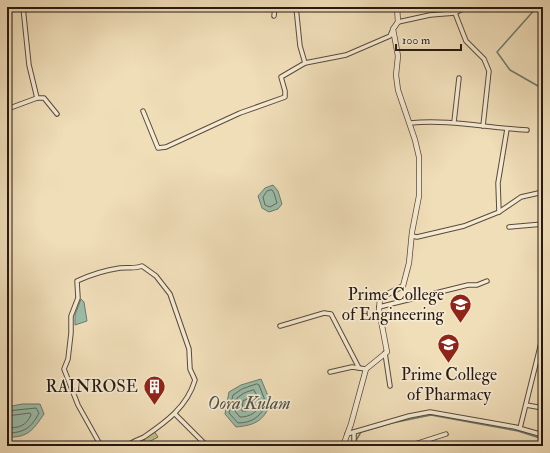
<svg xmlns="http://www.w3.org/2000/svg" width="550" height="453" font-family="'IM FELL Double Pica',serif">
	<rect width="100%" height="100%" fill="#f0deb9"/>
	<filter id="stains"><feTurbulence type="fractalNoise" baseFrequency=".005" numOctaves="4"/><feColorMatrix values="0 0 0 0 .2 0 0 0 0 .09 0 0 0 0 .02 0 0 0 .5 -.17"/></filter>
	<radialGradient id="worn" r=".72"><stop offset=".6" stop-color="#630" stop-opacity="0"/><stop offset="1" stop-color="#630" stop-opacity=".3"/></radialGradient>
	<path fill="#c1bf8a" stroke="#746c4e" d="M 154,431 L 158,437 L 147,443 L 144,442 L 144,438 Z"/>
	<g fill="#9bbdaa" stroke="#6d7b6e">
		<path d="M 273,185 L 278,191 L 282,204 L 278,209 L 269,212 L 262,208 L 258,196 L 265,188 Z"/>
		<path d="M 81,299 L 84,302 L 87,321 L 75,325 L 75,315 Z"/>
		<path d="M 261,379 L 271,403 C 263,421 256,425 236,427 L 225,414 L 229,392 L 241,385 Z"/>
		<path d="M 22,404 L 40,404 L 44,414 C 33,430 28,438 7,437 L 7,407 Z"/>
	</g>
	<g fill="none" stroke-linecap="round" stroke-linejoin="round">
		<g stroke="#616b5e" stroke-width="1">
			<path d="M 272,190 L 274,193 L 277,203 L 270,207 L 265,205 L 263,197 L 267,191 Z"/>
			<path d="M 257,384 L 259,385 L 266,403 C 262,416 252,423 238,423 L 229,413 L 233,395 L 242,389 Z"/>
			<path d="M 254,390 L 261,403 C 258,412 250,417 240,417 L 235,411 L 237,398 L 244,393 Z"/>
			<path d="M 252,398 L 254,403 C 253,408 247,412 242,411 L 243,401 Z"/>
			<path d="M 7,411 L 36,408 L 39,413 C 31,428 24,433 7,433"/>
			<path d="M 7,416 L 30,413 L 31,415 C 26,426 19,428 7,428"/>
		</g>
		<g stroke="#6d7b6e" stroke-width="1.5">
			<path d="M 537,7 L 497,52 L 510,70 L 538,86 L 543,87"/>
			<path d="M 355,442 L 361,432 L 392,423 L 431,415 L 518,431 L 543,439"/>
		</g>
		<defs>
			<g id="minor">
				<path d="M 23,7 L 29,65 L 37,98"/>
				<path d="M 296,7 L 300,46 L 305,63"/>
				<path d="M 455,13 L 466,41 L 484,59 L 489,71 L 483,126"/>
				<path d="M 274,16 L 275,7"/>
				<path d="M 398,22 L 430,15 L 455,13 L 466,7"/>
				<path d="M 7,103 L 10,108 L 37,98 L 44,98 L 57,114"/>
				<path d="M 143,111 L 158,148 L 166,147 L 240,113 L 285,97 L 285,91 L 281,77 L 305,63 L 346,55 L 390,36 L 393,29"/>
				<path d="M 454,122 L 459,78"/>
				<path d="M 410,123 C 449,119 487,128 527,130"/>
				<path d="M 499,212 L 498,183 L 507,129"/>
				<path d="M 509,227 L 543,224"/>
				<path d="M 412,236 L 417,237 L 464,226 L 499,212 L 521,197 L 543,192"/>
				<path d="M 379,307 L 468,285 L 477,285 L 487,281"/>
				<path d="M 280,326 L 324,313 L 331,314 L 359,368"/>
				<path d="M 385,353 L 390,386"/>
				<path d="M 330,372 L 352,367 L 366,369"/>
				<path d="M 526,405 L 543,408"/>
				<path d="M 175,414 L 207,446"/>
				<path d="M 520,428 L 543,335"/>
				<path d="M 354,432 L 354,446"/>
				<path d="M 347,434 L 409,416 L 430,412 L 515,427 L 543,435"/>
				<path d="M 101,446 L 78,405 L 64,369 L 68,359 L 71,333 L 71,316 L 78,298 L 77,281 C 90,275 106,270 120,268 C 128,267 134,269 142,266 L 156,276 L 170,294 L 189,349 L 190,369 L 195,380 C 187,407 166,422 144,437 C 138,440 132,441 128,446"/>
				<path d="M 409,446 L 446,434"/>
			</g>
			<path id="tertiary" d="M 343,446 L 351,424 L 366,369 L 387,352 L 379,310 L 380,298 L 403,286 L 409,263 L 412,232 L 419,196 L 419,157 L 415,140 L 398,90 L 396,75 L 398,56 L 393,29 L 398,22 L 397,7"/>
		</defs>
		<use href="#minor" stroke="#594a3c" stroke-width="5.5"/>
		<use href="#tertiary" stroke="#594a3c" stroke-width="6"/>
		<use href="#minor" stroke="#f5ead2" stroke-width="3.5"/>
		<use href="#tertiary" stroke="#f5ead2" stroke-width="4.5"/>
	</g>
	<defs>
		<symbol id="university-pin" viewBox="-11 -11 22 30"><path d="M0 17L-7.5 6A9.5 9.5 0 1 1 7.5 6Z" fill="#8f2418" stroke="#f5ead2"/><path d="M0-5L7-2L0 1L-7-2ZM-4 1L0 2.5L4 1V4Q0 6-4 4Z" fill="#fff"/></symbol>
		<symbol id="building-pin" viewBox="-11 -11 22 30"><path d="M0 17L-7.5 6A9.5 9.5 0 1 1 7.5 6Z" fill="#8f2418" stroke="#f5ead2"/><path d="M-4-6H4V6H1V3H-1V6H-4ZM-2.5-4.3h1.7v1.8h-1.7ZM.8-4.3h1.7v1.8H.8ZM-2.5-1h1.7V.8h-1.7ZM.8-1h1.7V.8H.8Z" fill="#fff"/></symbol>
	</defs>
	<g fill-rule="evenodd">
		<use href="#university-pin" x="448" y="292" width="25" height="34"/>
		<use href="#university-pin" x="436" y="332" width="25" height="34"/>
		<use href="#building-pin" x="142" y="374" width="25" height="34"/>
	</g>
	<g text-anchor="middle" dominant-baseline="central" stroke-width="3.5" stroke-linejoin="round" paint-order="stroke">
		<g font-size="17" fill="#271913" stroke="#f5ead2" text-anchor="end">
			<text x="444" y="294">Prime College<tspan x="444" dy="20">of Engineering</tspan></text>
			<text x="449" y="374" text-anchor="middle">Prime College<tspan x="449" dy="20">of Pharmacy</tspan></text>
			<text x="138" y="386">RAINROSE</text>
		</g>
		<g font-size="18" font-style="italic" fill="#505248" stroke="#f5ead2">
			<text x="249" y="403">Oora Kulam</text>
		</g>
	</g>
	<rect width="550" height="453" fill="none" stroke="#f0deb9" stroke-width="24"/>
	<rect x="8" y="8" width="534" height="437" fill="none" stroke="#271913" stroke-width="2"/>
	<rect x="12" y="12" width="526" height="429" fill="none" stroke="#271913"/>
	<path d="M396 44v6h65v-6" fill="none" stroke="#271913" stroke-width="2"/>
	<text x="402" y="44" font-size="12" fill="#271913" stroke="#f5ead2" stroke-width="3" paint-order="stroke">100 m</text>
	<rect width="100%" height="100%" filter="url(#stains)"/>
	<rect width="100%" height="100%" fill="url(#worn)"/>
</svg>
